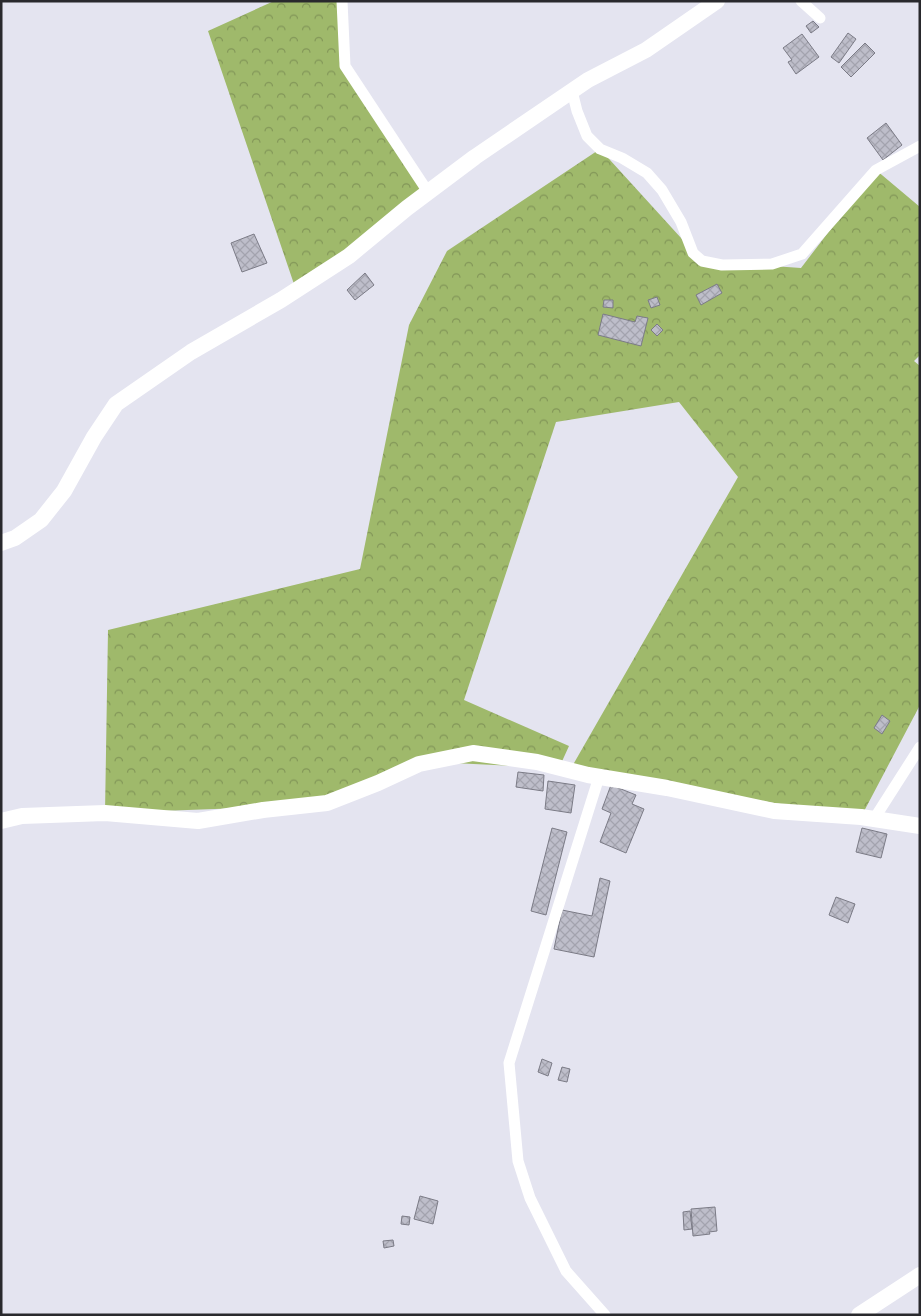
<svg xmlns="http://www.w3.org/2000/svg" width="921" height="1316" font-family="'Alegreya Sans',sans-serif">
	<defs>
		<pattern id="forest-crowns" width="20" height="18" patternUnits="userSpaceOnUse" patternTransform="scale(1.25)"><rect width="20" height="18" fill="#9fb96b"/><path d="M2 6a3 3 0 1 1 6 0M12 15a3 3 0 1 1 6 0" fill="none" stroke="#829658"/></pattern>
		<pattern id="building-cross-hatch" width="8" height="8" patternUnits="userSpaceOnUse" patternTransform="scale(1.25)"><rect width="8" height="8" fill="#bebeca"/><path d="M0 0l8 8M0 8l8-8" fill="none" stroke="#a3a3ae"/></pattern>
	</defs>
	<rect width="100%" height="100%" fill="#e4e4f0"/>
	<g fill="url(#forest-crowns)">
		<path d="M 274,1 L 341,1 L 345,66 L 428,192 L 296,290 L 208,31 Z"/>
		<path d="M 600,149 L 702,261 L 801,268 L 876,170 L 920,207 L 920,355 L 914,361 L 920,366 L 920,705 L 861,817 L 570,770 L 738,477 L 679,402 L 556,422 L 464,700 L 569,746 L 559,768 L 432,762 L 295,806 L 105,813 L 108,630 L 360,569 L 409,325 L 447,251 Z"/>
	</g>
	<g fill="url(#building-cross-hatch)" stroke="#7b7b86">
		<path d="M 813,21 L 819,27 L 811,33 L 806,26 Z"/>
		<path d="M 848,33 L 856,39 L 839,63 L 831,57 Z"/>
		<path d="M 802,34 L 819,57 L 796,74 L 788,62 L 792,60 L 783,48 Z"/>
		<path d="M 865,43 L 875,53 L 851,77 L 841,67 Z"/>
		<path d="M 886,123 L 902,145 L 883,160 L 867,138 Z"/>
		<path d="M 254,234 L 267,263 L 242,272 L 231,243 Z"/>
		<path d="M 365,273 L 374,285 L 355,300 L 347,290 Z"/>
		<path d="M 717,284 L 722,293 L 701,305 L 696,295 Z"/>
		<path d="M 657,297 L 660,305 L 651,308 L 648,300 Z"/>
		<path d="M 604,300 L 613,300 L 613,308 L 603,307 Z"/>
		<path d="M 603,314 L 635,322 L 637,316 L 648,318 L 641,346 L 598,335 Z"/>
		<path d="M 657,324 L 663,330 L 657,336 L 651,330 Z"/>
		<path d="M 882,715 L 890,721 L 882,734 L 874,728 Z"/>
		<path d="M 518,772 L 544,775 L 543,791 L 516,787 Z"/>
		<path d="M 548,781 L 575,785 L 571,813 L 545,809 Z"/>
		<path d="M 611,785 L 636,795 L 632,804 L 644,809 L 626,853 L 600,842 L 611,813 L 602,809 Z"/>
		<path d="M 552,828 L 567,832 L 546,915 L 531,911 Z"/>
		<path d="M 862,828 L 887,834 L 881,858 L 856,852 Z"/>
		<path d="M 600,878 L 610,881 L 594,957 L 554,949 L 562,910 L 592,916 Z"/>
		<path d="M 836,897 L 855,904 L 848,923 L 829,915 Z"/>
		<path d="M 542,1059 L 552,1063 L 548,1076 L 538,1072 Z"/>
		<path d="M 562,1067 L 570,1069 L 567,1082 L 558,1080 Z"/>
		<path d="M 420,1196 L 438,1201 L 433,1224 L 414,1219 Z"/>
		<path d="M 715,1207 L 717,1231 L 709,1232 L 710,1234 L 693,1236 L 691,1209 Z"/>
		<path d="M 690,1211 L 692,1229 L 684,1230 L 683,1212 Z"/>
		<path d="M 402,1216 L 410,1217 L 409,1225 L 401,1224 Z"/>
		<path d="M 393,1240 L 394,1246 L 384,1248 L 383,1241 Z"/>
	</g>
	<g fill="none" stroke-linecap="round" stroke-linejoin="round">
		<g stroke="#fff" stroke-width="11">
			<path d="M 342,1 L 345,66 L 428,192"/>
			<path d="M 801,1 L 820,18"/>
			<path d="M 572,91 L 577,111 L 587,136 L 600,149 L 622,158 L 647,173 L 662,190 L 681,222 L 693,253 L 702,261 L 722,265 L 772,264 L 802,254 L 876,170 L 920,146"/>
			<path d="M 599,777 L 509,1063 L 518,1161 L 530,1198 L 566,1271 L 605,1315"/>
			<path d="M 874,819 L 920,747"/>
		</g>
		<g stroke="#fff" stroke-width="16">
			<path d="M 1,543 L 15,538 L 41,520 L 64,491 L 94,437 L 116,404 L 191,352 L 281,300 L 349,256 L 407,208 L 475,157 L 588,80 L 646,50 L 717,1"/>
			<path d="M 1,821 L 22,816 L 105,813 L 198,821 L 263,810 L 327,803 L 378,783 L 419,764 L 473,753 L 537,762 L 588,775 L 667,788 L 774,811 L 861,817 L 920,826"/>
			<path d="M 859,1315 L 920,1275"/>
		</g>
	</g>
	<rect width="921" height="1316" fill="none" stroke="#29292d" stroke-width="5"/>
</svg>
